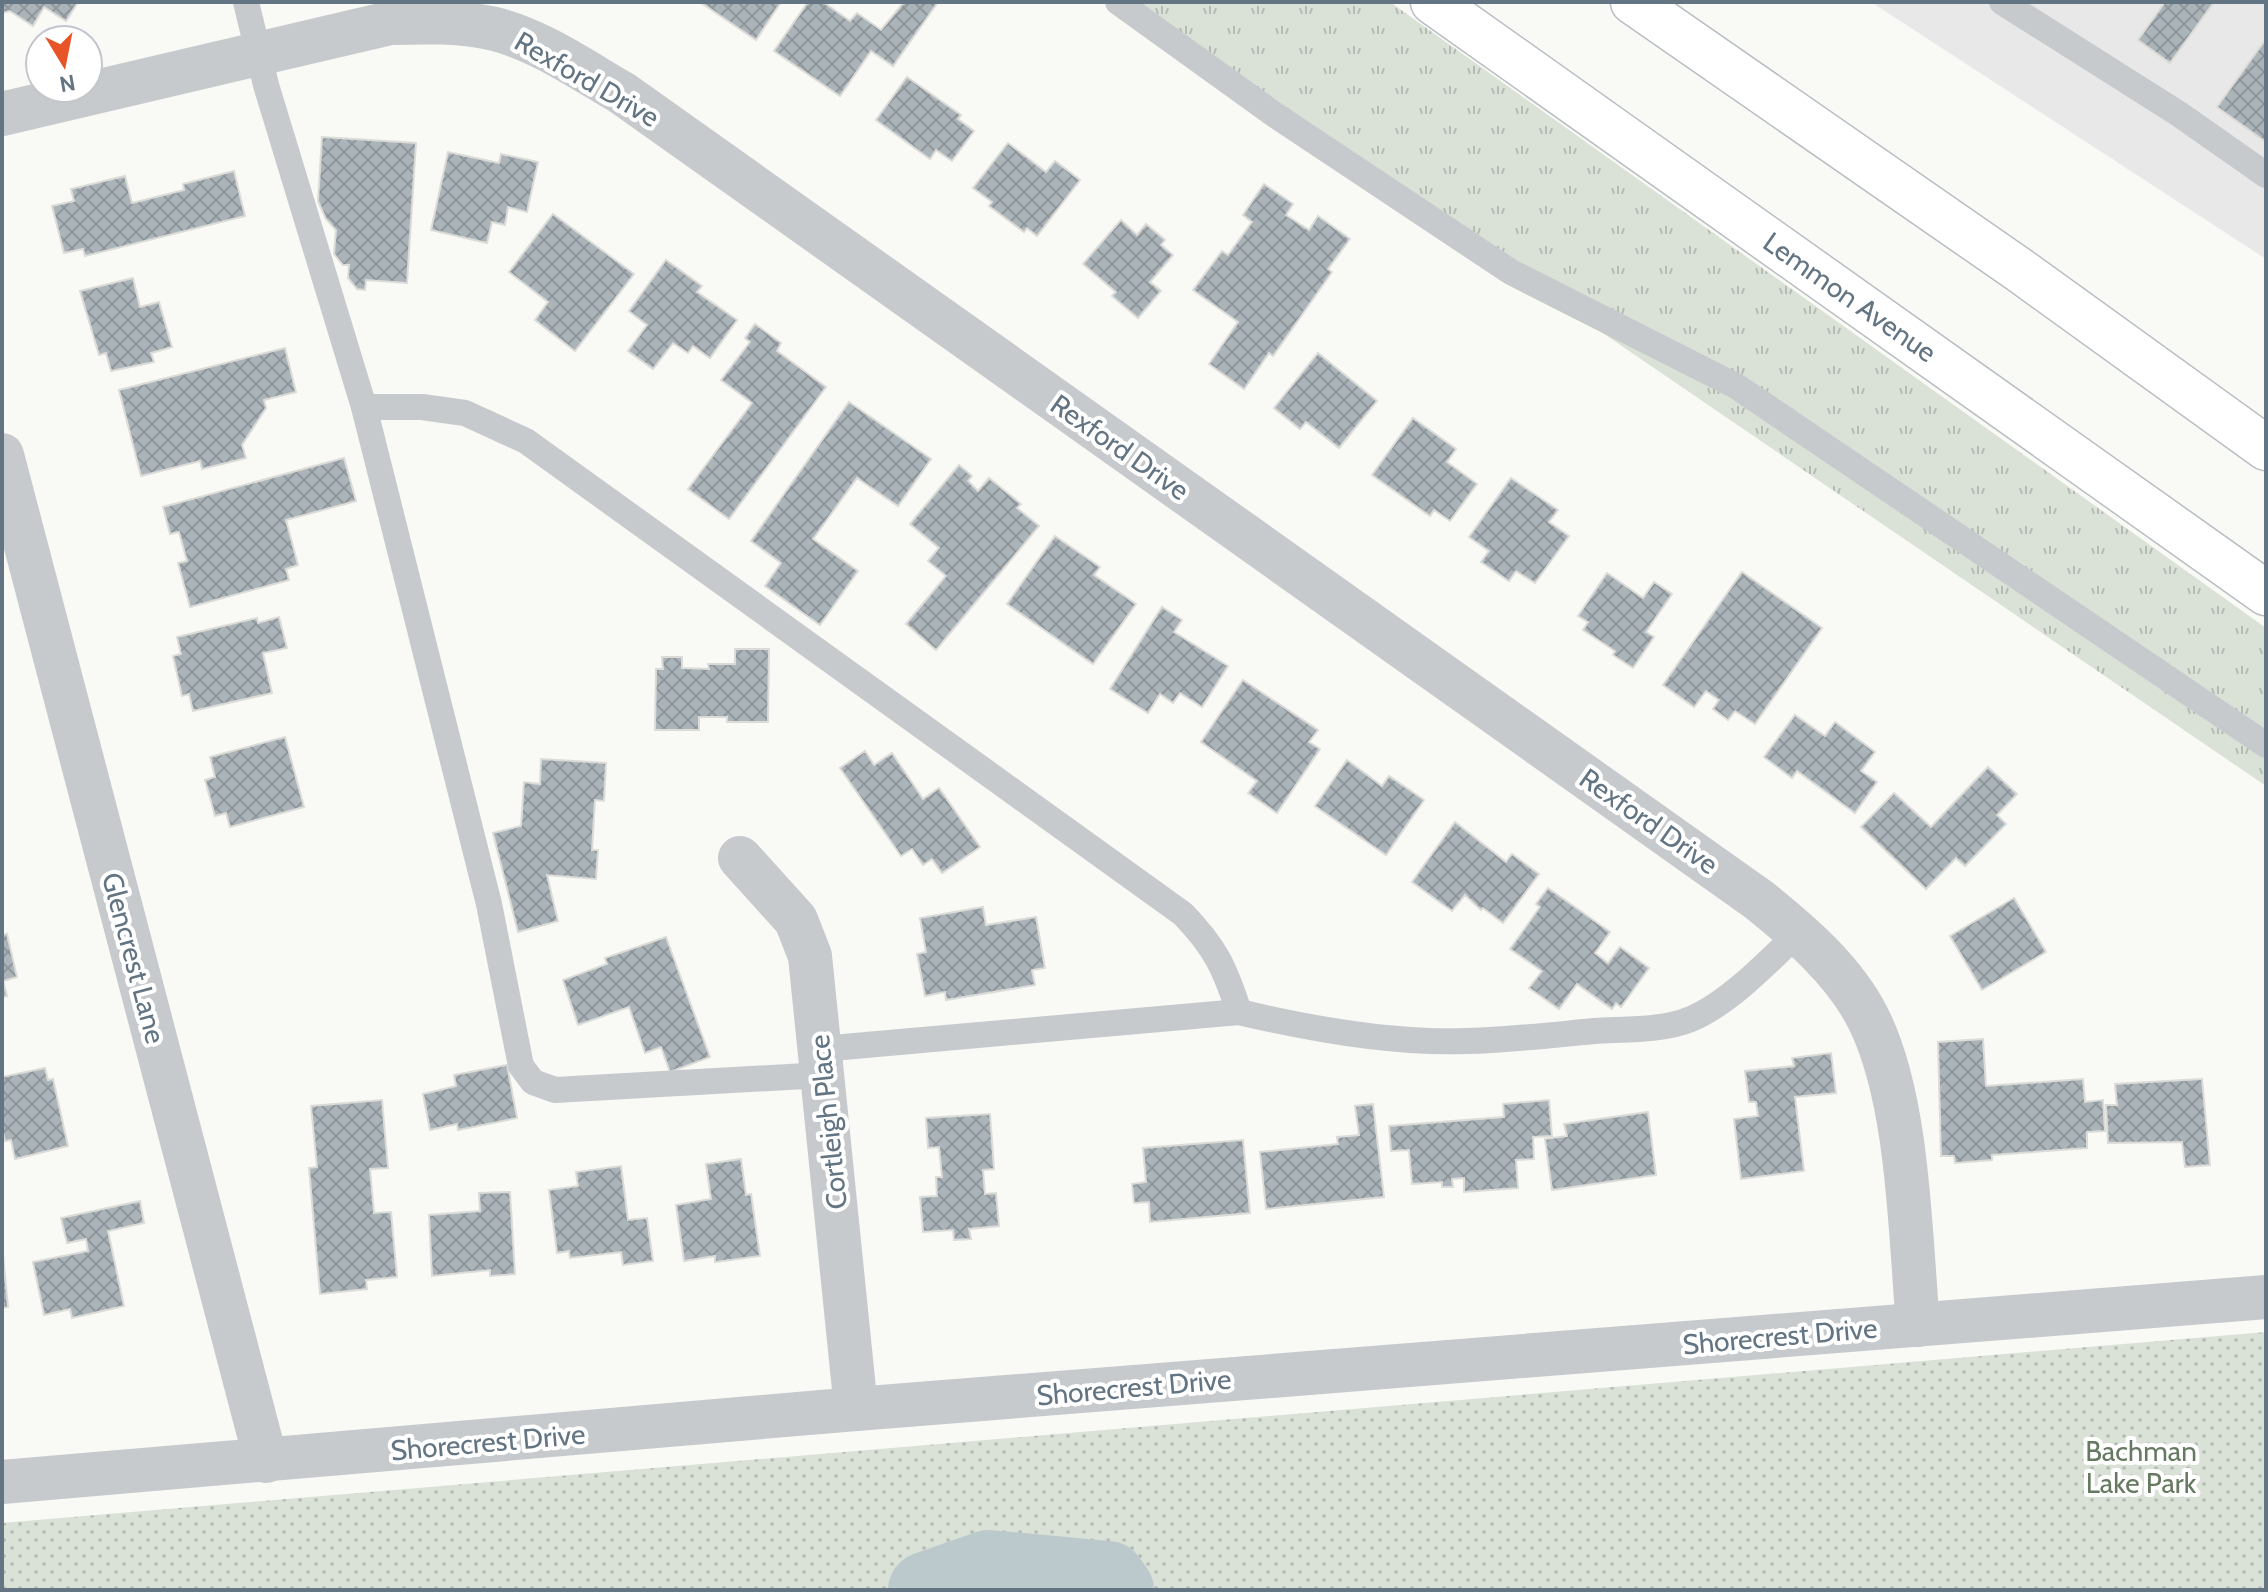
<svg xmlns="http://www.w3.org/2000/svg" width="2268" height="1592" font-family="Cabin,sans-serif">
	<defs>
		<pattern id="grass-tufts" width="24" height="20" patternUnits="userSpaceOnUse" patternTransform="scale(2)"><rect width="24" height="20" fill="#dae1d7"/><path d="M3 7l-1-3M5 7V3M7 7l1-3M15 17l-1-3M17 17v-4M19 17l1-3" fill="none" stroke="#b4bbb4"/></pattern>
		<pattern id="park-dots" width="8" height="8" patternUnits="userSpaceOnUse" patternTransform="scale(2)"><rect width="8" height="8" fill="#dae1d7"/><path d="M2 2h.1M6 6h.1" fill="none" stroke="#b4bbb4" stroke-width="1.8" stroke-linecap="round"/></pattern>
		<pattern id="building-cross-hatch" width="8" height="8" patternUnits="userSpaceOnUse" patternTransform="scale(2)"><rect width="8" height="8" fill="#abb4b9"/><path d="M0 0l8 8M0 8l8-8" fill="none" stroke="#8f979c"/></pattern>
	</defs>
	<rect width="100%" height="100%" fill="#f9f9f6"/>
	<path fill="#e7e8e7" d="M 1871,2 L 2266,2 L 2266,259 Z"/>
	<path fill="url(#grass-tufts)" d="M 1118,2 L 1390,2 L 2266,628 L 2266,786 Z"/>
	<path fill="url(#park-dots)" d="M 2266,1332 L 2266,1590 L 2,1590 L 2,1523 Z"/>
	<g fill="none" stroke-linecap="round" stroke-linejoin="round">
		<path stroke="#bcc9cc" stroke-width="76" d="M 926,1590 L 989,1568 L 1108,1579 L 1116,1590"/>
	</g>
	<g fill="url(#building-cross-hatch)" stroke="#dbdbd8" stroke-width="2">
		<path d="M 2,2 L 78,2 L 66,21 L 44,7 L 33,26 L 10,11 L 2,13 Z"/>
		<path d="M 700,2 L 781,2 L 756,40 Z"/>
		<path d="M 808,2 L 823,2 L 850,21 L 857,13 L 881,30 L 904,2 L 938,2 L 893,66 L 871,51 L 840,96 L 774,51 Z"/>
		<path d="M 2165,2 L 2214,2 L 2170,63 L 2138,40 Z"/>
		<path d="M 2266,39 L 2266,142 L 2217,107 Z"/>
		<path d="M 907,77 L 961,115 L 958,119 L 974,131 L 952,161 L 936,150 L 930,159 L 876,120 Z"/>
		<path d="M 322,137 L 416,143 L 407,283 L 366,280 L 365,290 L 357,289 L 348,278 L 349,265 L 343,265 L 334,254 L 336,230 L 326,219 L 318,201 Z"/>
		<path d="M 1008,143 L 1046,172 L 1055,161 L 1080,180 L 1037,236 L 1027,228 L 1024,232 L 989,206 L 992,202 L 973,188 Z"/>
		<path d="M 448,152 L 499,163 L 501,154 L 538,162 L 527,212 L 508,207 L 505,225 L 492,222 L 487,243 L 431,230 Z"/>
		<path d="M 234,171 L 245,216 L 85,256 L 83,249 L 64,253 L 52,206 L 74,201 L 71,189 L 125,176 L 132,203 L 184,190 L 183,184 Z"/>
		<path d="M 1264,184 L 1293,204 L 1286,215 L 1309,230 L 1318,216 L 1350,239 L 1328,269 L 1332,272 L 1273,356 L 1269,353 L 1244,389 L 1209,364 L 1238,322 L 1193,290 L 1222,251 L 1228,255 L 1252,222 L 1243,215 Z"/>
		<path d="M 553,214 L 634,274 L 575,351 L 535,320 L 548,302 L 509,272 Z"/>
		<path d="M 1121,220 L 1137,235 L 1146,224 L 1165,240 L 1161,245 L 1173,255 L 1150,282 L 1161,291 L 1138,318 L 1112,296 L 1116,292 L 1083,264 Z"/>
		<path d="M 666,260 L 702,286 L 697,292 L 737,320 L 710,358 L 693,346 L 688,353 L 673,343 L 653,369 L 628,351 L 647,325 L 629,311 Z"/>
		<path d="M 133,278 L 140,307 L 159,302 L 172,347 L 151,353 L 154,362 L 111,371 L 106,353 L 99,355 L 80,291 Z"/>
		<path d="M 755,324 L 781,343 L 777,351 L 826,387 L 729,519 L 688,489 L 752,403 L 721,380 L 750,342 L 745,338 Z"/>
		<path d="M 285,348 L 296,392 L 264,400 L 266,408 L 242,445 L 246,458 L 202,469 L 200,461 L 141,476 L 119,390 Z"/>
		<path d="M 1318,353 L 1377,401 L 1339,448 L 1306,422 L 1300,429 L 1274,408 Z"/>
		<path d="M 849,402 L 931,459 L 898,506 L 857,478 L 813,539 L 858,571 L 820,625 L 765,586 L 781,563 L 751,541 Z"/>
		<path d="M 1413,418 L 1456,449 L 1447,462 L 1477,484 L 1450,521 L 1434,510 L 1430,516 L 1372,475 Z"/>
		<path d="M 344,458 L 356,501 L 286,520 L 298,565 L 286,569 L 289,580 L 190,607 L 178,563 L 187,561 L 179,532 L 170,534 L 163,507 Z"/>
		<path d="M 959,465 L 972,476 L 968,481 L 978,491 L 989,478 L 1021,504 L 1017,508 L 1039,526 L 936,650 L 906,624 L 946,576 L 928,561 L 939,548 L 910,524 Z"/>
		<path d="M 1511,478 L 1558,510 L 1549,522 L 1569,536 L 1535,583 L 1516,571 L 1509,581 L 1481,562 L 1489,551 L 1469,537 Z"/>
		<path d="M 1055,536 L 1100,567 L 1094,575 L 1136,604 L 1093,664 L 1007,604 Z"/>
		<path d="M 1742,572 L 1822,628 L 1755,724 L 1735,711 L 1728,720 L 1713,709 L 1719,700 L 1706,691 L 1694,707 L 1663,685 Z"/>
		<path d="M 1607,573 L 1643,598 L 1654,582 L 1672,594 L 1646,632 L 1654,637 L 1633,668 L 1613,655 L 1615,651 L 1583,630 L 1588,622 L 1578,616 Z"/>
		<path d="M 1162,607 L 1182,620 L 1174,632 L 1228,666 L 1202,707 L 1180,693 L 1173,703 L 1160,694 L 1148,713 L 1110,689 Z"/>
		<path d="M 279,617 L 287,648 L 263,653 L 272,693 L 193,711 L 189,694 L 182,696 L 173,656 L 181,654 L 177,637 L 257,618 L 258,623 Z"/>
		<path d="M 735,649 L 769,649 L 768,722 L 727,722 L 727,717 L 699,717 L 699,730 L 655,730 L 656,669 L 663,669 L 662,657 L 682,657 L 682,668 L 709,669 L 708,664 L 735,664 Z"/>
		<path d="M 1243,680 L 1318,730 L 1309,742 L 1320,749 L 1277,813 L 1248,793 L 1257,781 L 1201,742 Z"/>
		<path d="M 1795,715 L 1825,736 L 1835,722 L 1875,752 L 1861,771 L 1877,782 L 1855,813 L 1797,771 L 1792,778 L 1764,757 Z"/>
		<path d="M 285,737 L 304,807 L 230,827 L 226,813 L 215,816 L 205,780 L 215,777 L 210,757 Z"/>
		<path d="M 865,751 L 874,765 L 892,753 L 923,799 L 939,788 L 980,847 L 942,873 L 932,859 L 923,865 L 912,849 L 901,856 L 840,768 Z"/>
		<path d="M 541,759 L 606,763 L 604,801 L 595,800 L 592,850 L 598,850 L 596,879 L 547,875 L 558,921 L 518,932 L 493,833 L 521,826 L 524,782 L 540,784 Z"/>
		<path d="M 1347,760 L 1382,786 L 1389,776 L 1424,800 L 1386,855 L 1315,806 Z"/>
		<path d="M 1988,767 L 2017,794 L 1997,815 L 2006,824 L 1965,866 L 1956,858 L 1926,889 L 1861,827 L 1894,793 L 1931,827 Z"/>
		<path d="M 1455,822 L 1506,862 L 1512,854 L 1539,874 L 1503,923 L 1483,908 L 1481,910 L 1465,895 L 1452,911 L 1412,882 Z"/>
		<path d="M 1548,888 L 1610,932 L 1595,953 L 1608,963 L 1620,947 L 1649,968 L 1621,1007 L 1616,1003 L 1612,1009 L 1577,984 L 1559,1009 L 1529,988 L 1542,971 L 1510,949 L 1540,907 L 1536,904 Z"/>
		<path d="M 2014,898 L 2046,952 L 1982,990 L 1950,936 Z"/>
		<path d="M 983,907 L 986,925 L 1036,917 L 1045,968 L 1032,970 L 1035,985 L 946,1000 L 945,992 L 925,996 L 917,954 L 926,952 L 920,918 Z"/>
		<path d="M 7,934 L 17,977 L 3,981 L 7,996 L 2,997 L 2,935 Z"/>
		<path d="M 666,937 L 710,1057 L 670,1072 L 661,1047 L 645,1053 L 629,1007 L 578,1025 L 563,980 L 607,964 L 605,958 Z"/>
		<path d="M 1983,1039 L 1986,1086 L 2083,1079 L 2085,1102 L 2103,1100 L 2105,1131 L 2087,1132 L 2087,1148 L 1992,1155 L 1992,1160 L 1955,1163 L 1954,1156 L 1941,1156 L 1938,1042 Z"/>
		<path d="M 1831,1053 L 1836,1093 L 1795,1097 L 1804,1171 L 1741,1179 L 1734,1119 L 1758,1116 L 1756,1102 L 1749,1102 L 1745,1071 L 1794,1066 L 1792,1058 Z"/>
		<path d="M 507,1065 L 517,1118 L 458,1130 L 457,1124 L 430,1130 L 423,1094 L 456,1086 L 454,1075 Z"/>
		<path d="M 45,1068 L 48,1080 L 53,1079 L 68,1146 L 15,1159 L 11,1140 L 5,1141 L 2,1128 L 2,1077 Z"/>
		<path d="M 2202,1079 L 2210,1165 L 2185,1167 L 2182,1142 L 2108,1143 L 2106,1105 L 2117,1105 L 2115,1084 Z"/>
		<path d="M 382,1100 L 388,1168 L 370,1169 L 374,1213 L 391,1212 L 397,1277 L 366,1280 L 367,1289 L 320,1294 L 309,1168 L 317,1167 L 311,1106 Z"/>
		<path d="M 1549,1100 L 1552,1136 L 1533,1137 L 1534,1159 L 1516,1160 L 1518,1188 L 1464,1192 L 1464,1178 L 1452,1179 L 1453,1187 L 1442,1187 L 1442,1182 L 1412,1184 L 1409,1150 L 1391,1151 L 1389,1126 L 1504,1117 L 1503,1104 Z"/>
		<path d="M 1373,1104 L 1384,1197 L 1266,1209 L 1260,1152 L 1338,1144 L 1337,1137 L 1359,1135 L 1355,1106 Z"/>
		<path d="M 1648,1112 L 1656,1175 L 1552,1190 L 1545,1139 L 1567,1136 L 1564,1124 Z"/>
		<path d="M 990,1114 L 994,1169 L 983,1170 L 985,1194 L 996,1193 L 999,1226 L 969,1229 L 971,1239 L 954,1240 L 953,1230 L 923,1232 L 920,1197 L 937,1196 L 936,1177 L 942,1177 L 939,1147 L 928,1148 L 926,1118 Z"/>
		<path d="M 1243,1140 L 1250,1213 L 1150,1222 L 1149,1202 L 1134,1203 L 1132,1184 L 1146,1182 L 1143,1148 Z"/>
		<path d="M 741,1159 L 746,1195 L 751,1194 L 760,1256 L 715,1262 L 715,1256 L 684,1261 L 676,1205 L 711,1199 L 706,1164 Z"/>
		<path d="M 621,1166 L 628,1220 L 647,1218 L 653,1261 L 623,1265 L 621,1252 L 570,1258 L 569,1251 L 557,1253 L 549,1190 L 578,1186 L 576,1172 Z"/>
		<path d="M 510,1192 L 515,1274 L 490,1276 L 490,1270 L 432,1276 L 429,1215 L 480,1211 L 479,1193 Z"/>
		<path d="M 140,1201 L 144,1223 L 108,1231 L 124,1306 L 72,1318 L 70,1309 L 44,1315 L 33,1262 L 88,1251 L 86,1239 L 67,1243 L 61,1218 Z"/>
		<path d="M 2,1244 L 8,1307 L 2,1308 Z"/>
	</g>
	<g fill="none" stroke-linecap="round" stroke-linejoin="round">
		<defs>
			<g id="secondary">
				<path d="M 1433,2 L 2266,593"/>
				<path d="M 1633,2 L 2018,269 L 2266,448"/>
			</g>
		</defs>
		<use href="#secondary" stroke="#b8bec2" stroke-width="47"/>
		<g stroke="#c6cacd" stroke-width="26">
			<path d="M 246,2 L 266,85 L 364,407 L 422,407 L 465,413 L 526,441 L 1183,914 C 1215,947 1225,968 1239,1012 C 1311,1029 1393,1044 1467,1041 C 1509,1040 1552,1035 1594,1031 C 1625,1029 1662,1031 1691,1019 C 1729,1003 1769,961 1799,932"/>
			<path d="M 1118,2 L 1275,115 L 1511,272 L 1736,386 L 2266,745"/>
			<path d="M 2002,2 L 2179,114 L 2266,175"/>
			<path d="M 364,407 L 489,904 L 521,1066 L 533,1082 L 555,1090 L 823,1075"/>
			<path d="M 821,1049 L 1239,1012"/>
		</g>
		<g stroke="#c6cacd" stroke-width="44">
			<path d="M 2,114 L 390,23 C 425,22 461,21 495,29 C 541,41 582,70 622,93 L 1759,900 C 1800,933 1845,971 1869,1020 C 1909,1101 1910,1234 1918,1325"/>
			<path d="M 2,455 L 266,1461"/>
			<path d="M 740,858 L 796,920 L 810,956 L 856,1409"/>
			<path d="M 2,1482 L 856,1409 L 2266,1297"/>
		</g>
		<use href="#secondary" stroke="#fff" stroke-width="44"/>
	</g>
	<g text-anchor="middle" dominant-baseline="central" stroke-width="8" stroke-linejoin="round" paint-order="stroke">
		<g font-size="28" fill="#637482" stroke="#fff">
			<text transform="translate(587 79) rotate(30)">Rexford Drive</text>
			<text transform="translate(1850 297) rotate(35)">Lemmon Avenue</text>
			<text transform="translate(1120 447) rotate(35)">Rexford Drive</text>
			<text transform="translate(1649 821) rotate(35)">Rexford Drive</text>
			<text transform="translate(134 958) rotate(75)">Glencrest Lane</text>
			<text transform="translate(828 1122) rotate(-96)">Cortleigh Place</text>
			<text transform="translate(1780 1336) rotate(-5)">Shorecrest Drive</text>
			<text transform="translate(1134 1387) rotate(-5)">Shorecrest Drive</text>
			<text transform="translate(488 1442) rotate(-5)">Shorecrest Drive</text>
		</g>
		<g font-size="28" fill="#667a62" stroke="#fff">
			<text x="2141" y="1451">Bachman<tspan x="2141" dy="32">Lake Park</tspan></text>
		</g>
	</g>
	<rect width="2268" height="1592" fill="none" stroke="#637482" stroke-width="8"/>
	<g transform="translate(64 64) rotate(170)"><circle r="38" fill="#ffffff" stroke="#c1c7cd" stroke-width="2"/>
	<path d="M0-6L14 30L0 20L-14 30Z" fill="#e85327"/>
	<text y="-12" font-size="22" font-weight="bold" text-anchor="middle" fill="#637482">N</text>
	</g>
</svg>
